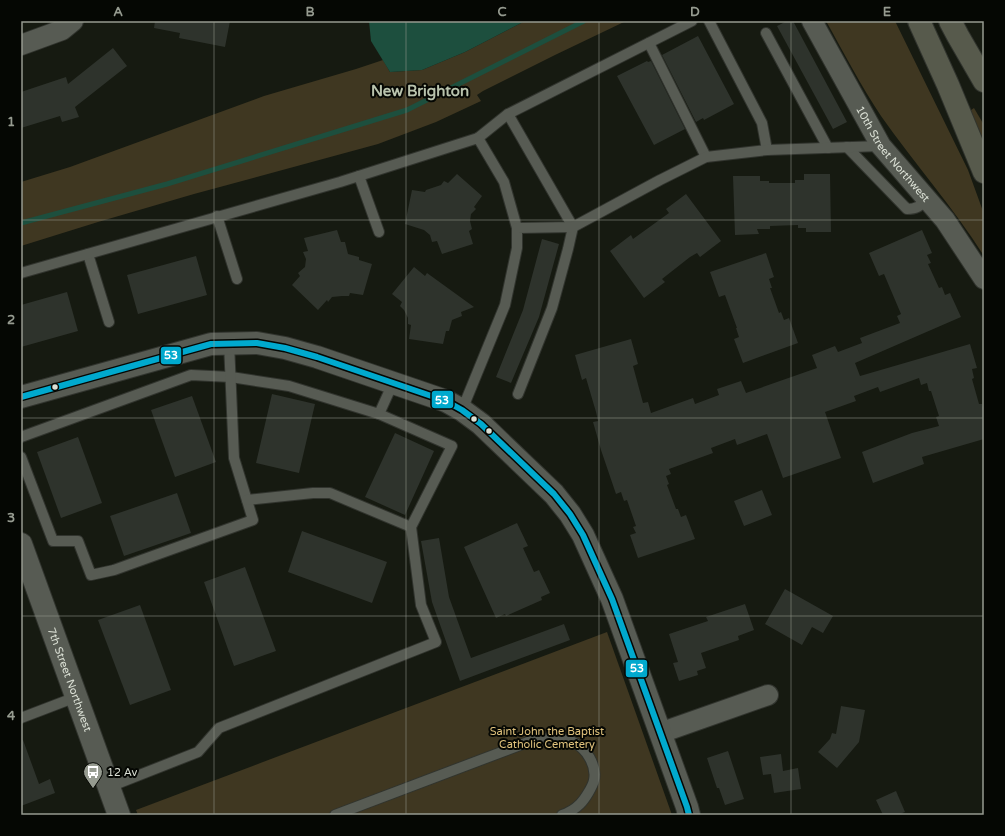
<svg xmlns="http://www.w3.org/2000/svg" width="1005" height="836" font-family="'Varela Round',sans-serif">
	<rect width="100%" height="100%" fill="#161a11"/>
	<g fill="#3f3721">
		<path d="M 525,21 L 626,21 L 555,55 L 483,91 L 477,95 L 481,101 L 436,122 L 378,144 L 194,194 L 98,222 L 21,246 L 21,182 L 70,167 L 264,96 L 356,69 L 383,60 L 390,72 L 422,70 L 465,52 Z"/>
		<path d="M 826,21 L 895,21 L 968,170 L 984,214 L 984,256 C 953,207 914,163 881,116 C 861,86 844,53 826,21 Z"/>
		<path d="M 974,108 L 984,125 L 984,150 L 968,112 Z"/>
		<path d="M 607,632 L 672,815 L 138,815 L 136,810 Z"/>
	</g>
	<path fill="#1d4f3e" d="M 369,21 L 525,21 L 465,52 L 422,70 L 390,72 L 371,41 Z"/>
	<g fill="none" stroke-linecap="round" stroke-linejoin="round">
		<path stroke="#1d4f3e" stroke-width="5" d="M 21,223 L 167,184 L 407,110 L 584,21"/>
	</g>
	<g fill="#2e332c">
		<path d="M 155,21 L 230,21 L 225,47 L 179,38 L 180,33 L 154,28 Z"/>
		<path d="M 787,21 L 793,21 L 847,122 L 833,129 L 777,26 Z"/>
		<path d="M 698,36 L 734,104 L 704,120 L 703,118 L 696,122 L 662,55 Z"/>
		<path d="M 113,48 L 127,66 L 75,107 L 79,117 L 62,122 L 60,116 L 21,128 L 21,92 L 66,77 L 68,84 Z"/>
		<path d="M 647,61 L 648,62 L 651,61 L 685,129 L 654,145 L 617,76 Z"/>
		<path d="M 457,174 L 482,196 L 474,207 L 476,209 L 471,214 L 470,221 L 472,229 L 469,231 L 473,244 L 442,254 L 437,241 L 432,242 L 430,235 L 424,230 L 405,224 L 412,190 L 425,192 L 426,190 L 441,185 L 444,181 L 448,183 Z"/>
		<path d="M 804,174 L 830,174 L 831,232 L 806,232 L 806,228 L 798,228 L 798,225 L 770,226 L 770,229 L 757,229 L 759,234 L 735,235 L 733,176 L 760,176 L 760,181 L 769,181 L 769,183 L 795,183 L 795,180 L 804,180 Z"/>
		<path d="M 686,194 L 721,241 L 700,257 L 697,253 L 690,257 L 662,279 L 665,282 L 644,298 L 610,251 L 631,235 L 633,239 L 669,213 L 666,209 Z"/>
		<path d="M 337,230 L 341,242 L 345,242 L 348,254 L 359,257 L 359,260 L 372,264 L 363,295 L 350,293 L 349,296 L 342,296 L 332,297 L 328,302 L 327,300 L 318,310 L 292,285 L 300,276 L 298,273 L 305,267 L 306,259 L 303,252 L 308,251 L 304,238 Z"/>
		<path d="M 922,230 L 932,253 L 927,255 L 931,263 L 928,264 L 939,288 L 942,287 L 945,295 L 950,293 L 961,317 L 855,363 L 860,376 L 970,344 L 977,368 L 972,369 L 974,378 L 972,379 L 979,404 L 982,404 L 984,411 L 984,439 L 922,457 L 924,464 L 873,483 L 862,452 L 912,433 L 939,426 L 936,417 L 939,416 L 931,391 L 929,391 L 927,383 L 921,385 L 919,378 L 880,392 L 878,387 L 854,396 L 856,401 L 825,412 L 841,458 L 783,478 L 767,434 L 737,445 L 735,439 L 711,448 L 713,453 L 669,469 L 671,474 L 666,476 L 669,484 L 667,485 L 676,509 L 678,509 L 681,517 L 686,515 L 695,539 L 638,558 L 630,535 L 636,533 L 633,527 L 636,526 L 627,500 L 624,501 L 621,492 L 616,494 L 601,450 L 593,422 L 598,421 L 596,412 L 586,378 L 582,380 L 575,355 L 631,339 L 638,364 L 633,366 L 643,403 L 648,402 L 651,413 L 693,398 L 695,404 L 719,395 L 717,389 L 741,381 L 746,393 L 817,368 L 812,355 L 835,346 L 838,352 L 862,343 L 860,338 L 900,323 L 897,316 L 901,314 L 884,274 L 879,276 L 869,253 Z"/>
		<path d="M 542,239 L 559,244 L 539,317 L 511,383 L 496,377 L 523,310 Z"/>
		<path d="M 766,253 L 774,277 L 769,279 L 772,288 L 770,288 L 779,313 L 781,312 L 784,320 L 789,318 L 798,343 L 743,363 L 734,339 L 739,337 L 736,328 L 737,328 L 725,295 L 719,297 L 710,272 Z"/>
		<path d="M 196,256 L 207,295 L 138,314 L 127,275 Z"/>
		<path d="M 414,267 L 425,276 L 427,273 L 474,307 L 461,312 L 462,316 L 452,320 L 449,331 L 446,331 L 443,344 L 409,339 L 411,325 L 408,324 L 408,318 L 404,310 L 400,306 L 402,302 L 392,294 Z"/>
		<path d="M 67,292 L 78,331 L 21,347 L 21,305 Z"/>
		<path d="M 272,394 L 315,404 L 299,473 L 256,463 Z"/>
		<path d="M 192,396 L 216,462 L 175,477 L 151,410 Z"/>
		<path d="M 395,433 L 434,451 L 405,515 L 365,497 Z"/>
		<path d="M 78,437 L 102,503 L 61,518 L 37,452 Z"/>
		<path d="M 762,490 L 772,515 L 744,526 L 734,501 Z"/>
		<path d="M 177,493 L 191,533 L 124,556 L 110,516 Z"/>
		<path d="M 517,523 L 528,546 L 523,548 L 534,572 L 539,570 L 550,593 L 541,597 L 542,600 L 506,616 L 505,614 L 496,618 L 464,547 Z"/>
		<path d="M 302,531 L 387,562 L 372,603 L 288,572 Z"/>
		<path d="M 439,538 L 449,597 L 471,658 L 564,624 L 570,640 L 460,681 L 432,602 L 421,541 Z"/>
		<path d="M 245,567 L 276,651 L 234,666 L 204,582 Z"/>
		<path d="M 785,589 L 833,616 L 823,633 L 812,627 L 802,645 L 765,624 Z"/>
		<path d="M 745,604 L 754,630 L 738,636 L 739,640 L 701,653 L 706,668 L 697,671 L 698,675 L 679,681 L 673,663 L 678,662 L 669,634 L 708,621 L 706,617 Z"/>
		<path d="M 140,605 L 171,690 L 130,705 L 98,620 Z"/>
		<path d="M 841,706 L 865,710 L 859,742 L 837,768 L 818,752 L 830,739 L 832,733 L 836,734 Z"/>
		<path d="M 21,740 L 23,740 L 39,784 L 50,779 L 55,793 L 21,806 Z"/>
		<path d="M 728,751 L 744,799 L 725,805 L 719,788 L 717,788 L 707,758 Z"/>
		<path d="M 781,754 L 783,771 L 798,768 L 801,789 L 774,793 L 771,774 L 763,775 L 760,757 Z"/>
		<path d="M 896,791 L 905,812 L 897,815 L 883,815 L 876,800 Z"/>
	</g>
	<g fill="none" stroke-linecap="round" stroke-linejoin="round">
		<defs>
			<g id="service">
				<path d="M 709,21 L 762,123 L 767,150"/>
				<path d="M 766,33 L 828,148"/>
				<path d="M 649,43 L 706,157"/>
				<path d="M 508,114 L 573,227 L 568,249 L 552,308 L 518,394"/>
				<path d="M 478,138 L 508,114 L 692,21"/>
				<path d="M 847,147 L 907,209 C 917,209 920,206 928,199"/>
				<path d="M 359,176 L 379,232"/>
				<path d="M 217,216 L 237,279"/>
				<path d="M 88,254 L 109,322"/>
				<path d="M 21,273 L 340,182 L 478,138 L 504,182 L 517,228"/>
				<path d="M 462,410 L 505,305 L 517,248 L 517,228 L 573,227 L 660,180 L 706,157 L 767,150 L 881,146"/>
				<path d="M 21,437 L 191,375 L 231,377 L 289,386 L 379,414 L 393,383"/>
				<path d="M 21,457 L 53,541 L 78,541 L 91,575 L 114,570 L 253,520 L 234,458 L 229,343"/>
				<path d="M 247,500 L 313,493 L 330,493 L 411,527"/>
				<path d="M 21,718 L 76,697"/>
				<path d="M 109,787 L 198,752 L 219,728 L 436,642 L 421,605 L 411,527 L 452,446 L 379,414"/>
				<path d="M 335,815 L 536,739 C 548,738 562,736 573,742 C 586,748 597,765 594,780 C 593,786 585,799 580,804 C 576,808 568,813 562,815"/>
			</g>
			<g id="minor">
				<path id="s1" d="M 812,21 L 881,146 L 945,220 L 984,279"/>
				<path d="M 21,45 L 62,30 L 73,21"/>
				<path d="M 660,733 L 768,695"/>
			</g>
			<g id="tertiary">
				<path d="M 21,397 L 211,344 L 257,343 L 285,348 L 317,357 L 446,401 L 462,410 L 481,424 L 554,494 L 570,514 L 583,535 L 612,599 L 687,807 L 689,815"/>
				<path id="s2" d="M 21,544 L 119,815"/>
			</g>
			<g id="motorway">
				<path d="M 919,21 L 948,85 L 984,172"/>
				<path d="M 950,21 L 958,36 L 984,81"/>
			</g>
		</defs>
		<use href="#service" stroke="#31342e" stroke-width="12"/>
		<use href="#minor" stroke="#31342e" stroke-width="22"/>
		<use href="#tertiary" stroke="#31342e" stroke-width="24"/>
		<use href="#motorway" stroke="#31342e" stroke-width="24"/>
		<use href="#service" stroke="#575b53" stroke-width="10"/>
		<use href="#minor" stroke="#575b53" stroke-width="20"/>
		<use href="#tertiary" stroke="#575b53" stroke-width="22"/>
		<use href="#motorway" stroke="#575a4c" stroke-width="22"/>
		<defs>
			<path id="bus-1" d="M 21,397 L 211,344 L 257,343 L 285,348 L 317,357 L 446,401 L 462,410 L 481,424 L 554,494 L 570,514 L 583,535 L 612,599 L 687,807 L 689,815"/>
		</defs>
		<use href="#bus-1" stroke="#050703" stroke-width="9"/>
		<use href="#bus-1" stroke="#00a9ce" stroke-width="6"/>
	</g>
	<path fill="none" stroke="#969b90" stroke-width="1" stroke-opacity="0.55" d="M 214,21 L 214,815M 406,21 L 406,815M 599,21 L 599,815M 791,21 L 791,815M 21,220 L 984,220M 21,418 L 984,418M 21,616 L 984,616"/>
	<defs>
		<symbol id="bus-pin" viewBox="-11 -11 22 30"><path d="M0 17L-7.5 6A9.5 9.5 0 1 1 7.5 6Z" fill="#969b90" stroke="#050703"/><path d="M-5-6H5V4H4V6H2V4H-2V6H-4V4H-5ZM-3.5-4V0h7V-4ZM-3.5 1.2v1.5H-2V1.2ZM2 1.2v1.5H3.5V1.2Z" fill="#fff"/></symbol>
	</defs>
	<g fill-rule="evenodd">
		<use href="#bus-pin" x="82" y="761" width="22" height="30"/>
	</g>
	<g fill="#dbe0d5" stroke="#050703" stroke-width="1.5">
		<circle cx="55" cy="387" r="3.5"/>
		<circle cx="474" cy="419" r="3.5"/>
		<circle cx="489" cy="431" r="3.5"/>
	</g>
	<g text-anchor="middle" dominant-baseline="central" stroke-width="4" stroke-linejoin="round" paint-order="stroke">
		<g font-size="11" fill="#dbe0d5" stroke="#050703">
			<text stroke="none"><textPath href="#s1" startOffset="156">10th Street Northwest</textPath></text>
			<text stroke="none"><textPath href="#s2" startOffset="144">7th Street Northwest</textPath></text>
		</g>
		<g font-size="11" fill="#e1c37d" stroke="#050703">
			<text x="547" y="731">Saint John the Baptist<tspan x="547" dy="13">Catholic Cemetery</tspan></text>
		</g>
		<g font-size="11" fill="#dbe0d5" stroke="#050703" text-anchor="start">
			<text x="107" y="772">12 Av</text>
		</g>
		<g font-size="15" font-weight="bold" fill="#b9c3ad" stroke="#050703">
			<text x="420" y="91">New Brighton</text>
		</g>
	</g>
	<g stroke="#050703" stroke-width="1.5">
		<rect x="160" y="346" width="22" height="19" rx="4" fill="#00a9ce"/>
		<rect x="431" y="390" width="23" height="19" rx="4" fill="#00a9ce"/>
		<rect x="625" y="659" width="23" height="19" rx="4" fill="#00a9ce"/>
	</g>
	<g font-size="11" text-anchor="middle" font-weight="bold" fill="#fff">
		<text x="171" y="359">53</text>
		<text x="442" y="404">53</text>
		<text x="637" y="672">53</text>
	</g>
	<rect width="1005" height="836" fill="none" stroke="#050703" stroke-width="44"/>
	<rect x="22" y="22" width="961" height="792" fill="none" stroke="#969b90" stroke-width="1.5"/>
	<g font-size="13" text-anchor="middle" font-weight="bold" fill="#969b90">
		<text x="118" y="16">A</text>
		<text x="310" y="16">B</text>
		<text x="502" y="16">C</text>
		<text x="695" y="16">D</text>
		<text x="887" y="16">E</text>
		<text x="11" y="126">1</text>
		<text x="11" y="324">2</text>
		<text x="11" y="522">3</text>
		<text x="11" y="720">4</text>
	</g>
</svg>
